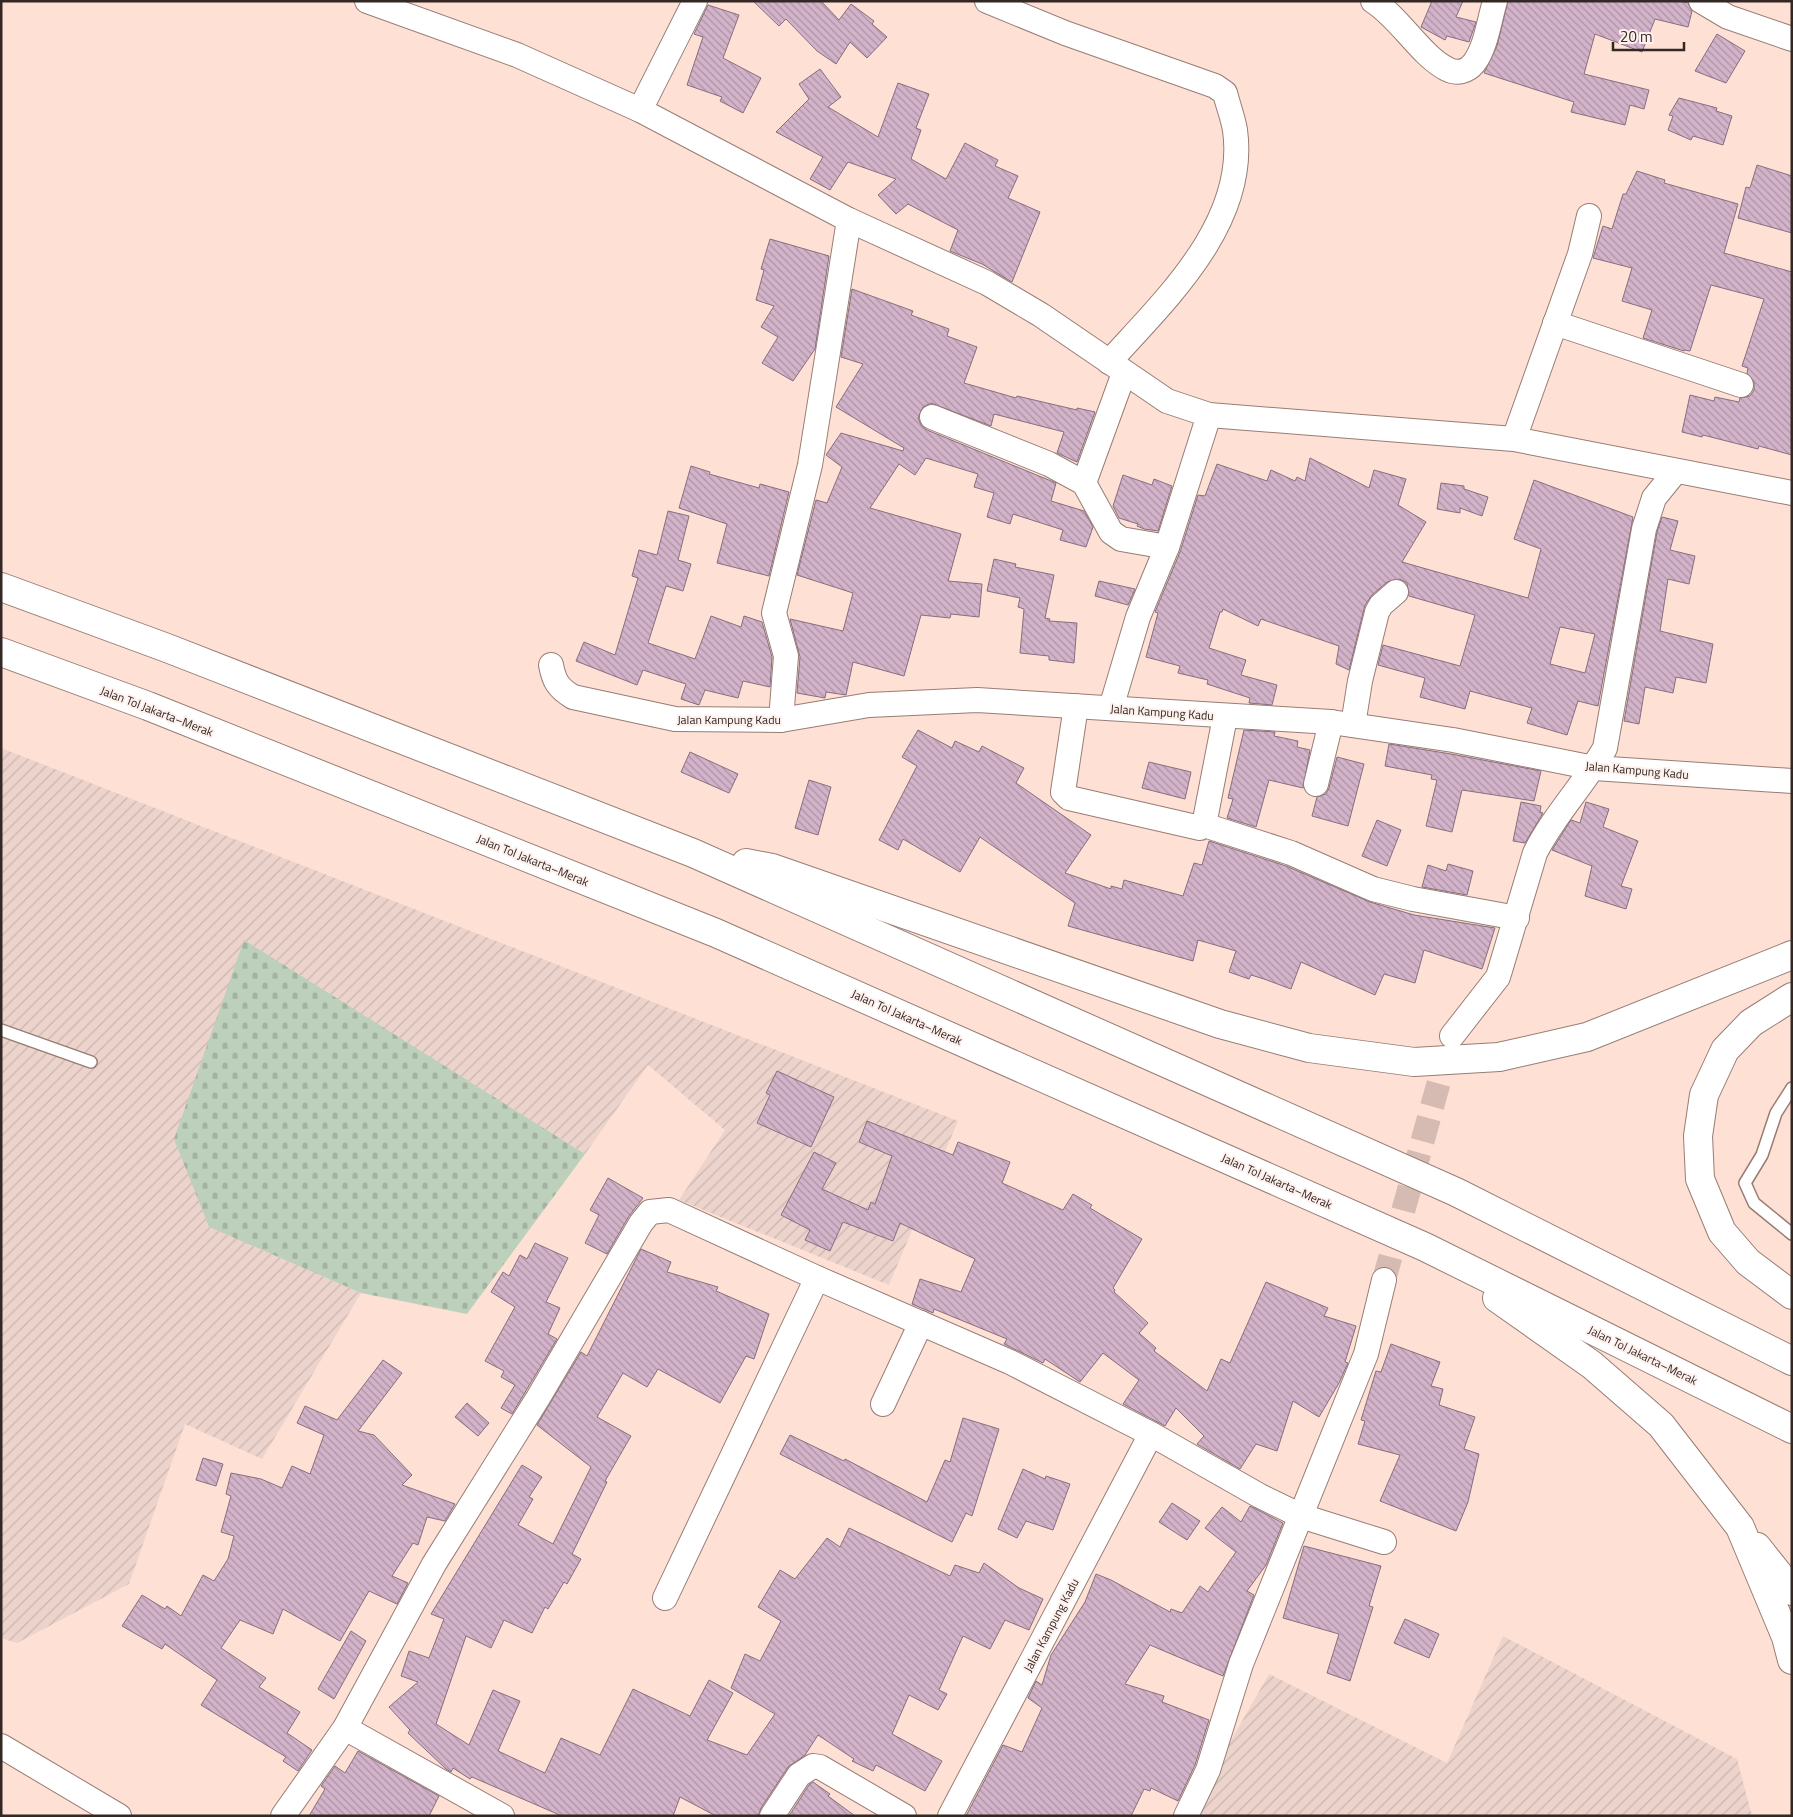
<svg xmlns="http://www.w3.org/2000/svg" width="1793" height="1817" font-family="'Titillium Web',sans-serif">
	<defs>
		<pattern id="industrial-furrows" width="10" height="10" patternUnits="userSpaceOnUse" patternTransform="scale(1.25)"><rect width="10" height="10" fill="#ecd4cc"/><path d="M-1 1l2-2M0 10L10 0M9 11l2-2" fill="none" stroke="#cbb6af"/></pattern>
		<pattern id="cemetery-stones" width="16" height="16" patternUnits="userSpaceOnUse" patternTransform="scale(1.25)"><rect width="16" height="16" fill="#bdd0bb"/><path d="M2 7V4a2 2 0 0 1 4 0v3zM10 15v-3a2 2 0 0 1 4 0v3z" fill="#a3b3a1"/></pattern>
		<pattern id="building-back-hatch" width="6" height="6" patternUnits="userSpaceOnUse" patternTransform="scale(1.25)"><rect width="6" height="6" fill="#d3b3ca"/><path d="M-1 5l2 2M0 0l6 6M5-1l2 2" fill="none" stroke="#ac92a4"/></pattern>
	</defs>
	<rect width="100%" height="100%" fill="#fee0d5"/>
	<g fill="url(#industrial-furrows)">
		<path d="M 1,748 L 958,1121 L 889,1285 L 679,1200 L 725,1130 L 648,1065 L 585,1154 L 244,941 L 209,1227 L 361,1293 L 262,1459 L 185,1424 L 129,1584 L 17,1643 L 1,1638 Z"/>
		<path d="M 1503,1636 L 1737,1759 L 1752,1816 L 1188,1816 L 1269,1674 L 1447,1763 Z"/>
	</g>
	<path fill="url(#cemetery-stones)" d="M 244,940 L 585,1154 L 467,1314 L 361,1293 L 209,1227 L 174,1139 Z"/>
	<g fill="url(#building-back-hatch)" stroke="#856f7f" fill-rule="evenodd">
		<path d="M 753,1 L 821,1 L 839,20 L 851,4 L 874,21 L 872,24 L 887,37 L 867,58 L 850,42 L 836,64 L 817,51 L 786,19 L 779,26 Z"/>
		<path d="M 1432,1 L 1463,1 L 1456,17 L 1476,22 L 1469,42 L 1447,36 L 1445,40 L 1421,27 Z"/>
		<path d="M 1508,1 L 1680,1 L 1688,3 L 1692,11 L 1688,27 L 1655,19 L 1642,52 L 1595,34 L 1584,74 L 1649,90 L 1644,109 L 1630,105 L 1625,125 L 1571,112 L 1574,102 L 1484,73 L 1497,46 Z"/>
		<path d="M 708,5 L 739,15 L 723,58 L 761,78 L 743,113 L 720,101 L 722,97 L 687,85 L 703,37 L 694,34 Z"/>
		<path d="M 1717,34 L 1745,51 L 1726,83 L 1695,71 Z"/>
		<path d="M 820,69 L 841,97 L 828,107 L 878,137 L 898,83 L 929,94 L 916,128 L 921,130 L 911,159 L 946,179 L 965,143 L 998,160 L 995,166 L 1018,176 L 1008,198 L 1040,212 L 1012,282 L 982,264 L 950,251 L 958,230 L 908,204 L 896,214 L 878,195 L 896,179 L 848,162 L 830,190 L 810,179 L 823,157 L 776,132 L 809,99 L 799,84 Z"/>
		<path d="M 1679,98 L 1717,108 L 1716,111 L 1732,116 L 1723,145 L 1693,136 L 1691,140 L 1668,130 L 1673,116 L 1669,115 Z"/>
		<path d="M 1757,165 L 1792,176 L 1792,233 L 1738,218 L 1746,187 L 1750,188 Z"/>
		<path d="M 1637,171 L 1665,180 L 1664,183 L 1738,204 L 1724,253 L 1792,272 L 1792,455 L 1759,446 L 1758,449 L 1703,435 L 1702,437 L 1682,432 L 1690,395 L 1714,401 L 1715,397 L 1739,402 L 1740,398 L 1750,396 L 1754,390 L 1754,382 L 1747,373 L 1748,368 L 1742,366 L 1764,299 L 1711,285 L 1690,351 L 1684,350 L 1684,351 L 1643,338 L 1652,310 L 1622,301 L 1632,268 L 1593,258 L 1603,226 L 1612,229 L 1623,194 L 1626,194 Z"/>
		<path d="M 770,239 L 829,256 L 815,349 L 793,381 L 762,363 L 778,337 L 761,327 L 774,306 L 756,300 L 764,270 L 761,269 Z"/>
		<path d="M 852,289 L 913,311 L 911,315 L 949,329 L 947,336 L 977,347 L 964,383 L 1016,398 L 1017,396 L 1077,410 L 1077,408 L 1095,412 L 1077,462 L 1057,453 L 1064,432 L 994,414 L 991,426 L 931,403 L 923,407 L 918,418 L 921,425 L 927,430 L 1056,483 L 1051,501 L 1084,511 L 1093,527 L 1086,547 L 1060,540 L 1063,530 L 1013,514 L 1010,524 L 987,517 L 994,493 L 974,487 L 978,474 L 926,458 L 915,475 L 899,464 L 870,508 L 961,534 L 948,581 L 982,584 L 979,617 L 951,614 L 950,618 L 921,615 L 904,676 L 853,662 L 846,695 L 826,692 L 825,698 L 797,693 L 800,657 L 790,619 L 843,631 L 853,593 L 797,575 L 816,500 L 827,503 L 842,467 L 826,455 L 841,433 L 903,451 L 904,448 L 836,407 L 863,364 L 841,357 Z"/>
		<path d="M 1310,458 L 1369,488 L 1374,470 L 1406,479 L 1398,505 L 1426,522 L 1402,562 L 1528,598 L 1541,549 L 1514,539 L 1534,480 L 1633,517 L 1598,706 L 1578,701 L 1567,735 L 1527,723 L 1532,708 L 1470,691 L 1465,709 L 1420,697 L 1425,678 L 1378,665 L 1383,645 L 1460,666 L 1475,615 L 1409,596 L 1407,583 L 1400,579 L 1387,582 L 1372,595 L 1365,605 L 1349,670 L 1336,664 L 1339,646 L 1261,619 L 1258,626 L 1223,609 L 1222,612 L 1220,612 L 1209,648 L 1246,660 L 1241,675 L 1277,685 L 1272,705 L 1249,703 L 1250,698 L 1207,684 L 1208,680 L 1178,673 L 1180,666 L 1146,657 L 1158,613 L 1155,612 L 1180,552 L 1198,495 L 1205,496 L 1217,464 L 1267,481 L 1271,470 L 1295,481 L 1297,477 L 1305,481 ZM 1560,627 L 1595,634 L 1585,673 L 1550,664 Z"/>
		<path d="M 691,466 L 710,472 L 709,474 L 759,488 L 760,484 L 789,492 L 769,576 L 717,563 L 727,524 L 679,508 Z"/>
		<path d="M 1123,475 L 1152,485 L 1154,479 L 1172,486 L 1158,531 L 1144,529 L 1137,526 L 1138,524 L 1119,518 L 1113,506 Z"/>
		<path d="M 1441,483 L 1464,486 L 1464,489 L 1488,497 L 1482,516 L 1460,508 L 1460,513 L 1437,509 Z"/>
		<path d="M 668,511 L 689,516 L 678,560 L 691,564 L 683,591 L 666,586 L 648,643 L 695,659 L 711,616 L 741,627 L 744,616 L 762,622 L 772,657 L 770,687 L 743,681 L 738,698 L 705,690 L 699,705 L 681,699 L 686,684 L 643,670 L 637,685 L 576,661 L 584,642 L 615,655 L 638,578 L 632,576 L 639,550 L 657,555 Z"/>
		<path d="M 1662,517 L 1678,521 L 1670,550 L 1695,556 L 1689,584 L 1668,579 L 1660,631 L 1713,644 L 1706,683 L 1676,677 L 1673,693 L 1645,687 L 1639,724 L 1624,721 L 1657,532 Z"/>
		<path d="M 994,559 L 1016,564 L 1015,567 L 1054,575 L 1045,618 L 1050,619 L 1049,621 L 1077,623 L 1074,663 L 1049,660 L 1049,656 L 1020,653 L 1024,609 L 1018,607 L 1020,598 L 987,591 Z"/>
		<path d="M 1099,581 L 1135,589 L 1128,605 L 1095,596 Z"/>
		<path d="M 918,730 L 952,748 L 955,741 L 979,752 L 982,746 L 1024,768 L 1016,783 L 1091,835 L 1065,873 L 1111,889 L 1111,886 L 1122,889 L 1124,880 L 1183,896 L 1194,863 L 1202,865 L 1209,841 L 1286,866 L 1370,902 L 1414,915 L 1495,928 L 1482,969 L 1424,950 L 1415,983 L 1384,974 L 1375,995 L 1301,962 L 1291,989 L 1264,979 L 1251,975 L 1249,979 L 1229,972 L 1236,951 L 1198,940 L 1193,961 L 1068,926 L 1075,903 L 980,837 L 960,872 L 903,839 L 898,850 L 879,840 L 917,766 L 902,757 Z"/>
		<path d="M 1244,730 L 1275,732 L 1274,736 L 1298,741 L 1297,747 L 1310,750 L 1303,788 L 1269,780 L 1256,827 L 1227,818 L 1233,799 L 1228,798 Z"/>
		<path d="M 1389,744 L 1451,754 L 1541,771 L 1534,801 L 1462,790 L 1452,832 L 1426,826 L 1437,780 L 1431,779 L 1432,775 L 1385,766 Z"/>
		<path d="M 690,752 L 738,774 L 729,793 L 681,772 Z"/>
		<path d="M 1337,757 L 1364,764 L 1348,826 L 1312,816 L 1317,797 L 1326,794 L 1329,788 Z"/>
		<path d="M 1149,762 L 1191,772 L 1185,799 L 1142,788 Z"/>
		<path d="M 809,780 L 831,787 L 818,835 L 795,828 Z"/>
		<path d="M 1521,802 L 1541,806 L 1540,812 L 1543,813 L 1525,843 L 1513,841 Z"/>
		<path d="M 1586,802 L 1609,809 L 1603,827 L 1638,841 L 1621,886 L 1632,889 L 1626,909 L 1585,896 L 1592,866 L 1552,850 L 1571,820 L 1580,823 Z"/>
		<path d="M 1377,820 L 1401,830 L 1387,866 L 1362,856 Z"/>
		<path d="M 1448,864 L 1473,871 L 1467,895 L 1422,887 L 1428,865 L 1446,871 Z"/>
		<path d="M 777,1071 L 834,1097 L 811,1147 L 757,1123 L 770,1095 L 766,1093 Z"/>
		<path d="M 867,1121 L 953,1155 L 958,1142 L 1010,1162 L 1002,1183 L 1063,1210 L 1073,1194 L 1092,1205 L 1090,1208 L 1142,1239 L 1113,1288 L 1115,1290 L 1114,1292 L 1148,1323 L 1139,1333 L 1156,1348 L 1154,1351 L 1207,1391 L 1221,1359 L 1230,1363 L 1266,1282 L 1328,1308 L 1324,1316 L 1356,1326 L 1345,1362 L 1348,1363 L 1339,1383 L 1319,1417 L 1293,1401 L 1277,1451 L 1256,1444 L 1240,1469 L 1197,1444 L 1204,1436 L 1176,1408 L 1165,1426 L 1123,1404 L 1139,1380 L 1103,1353 L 1080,1382 L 1045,1359 L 1043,1363 L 1004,1344 L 1007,1339 L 934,1309 L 933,1313 L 912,1304 L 920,1279 L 961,1292 L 975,1259 L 900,1223 L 893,1241 L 843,1222 L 830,1251 L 805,1240 L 810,1230 L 781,1215 L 814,1152 L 836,1163 L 822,1189 L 868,1210 L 871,1202 L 875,1204 L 892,1156 L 859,1142 Z"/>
		<path d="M 608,1178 L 643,1198 L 629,1216 L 607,1254 L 585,1243 L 599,1215 L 590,1210 Z"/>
		<path d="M 535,1243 L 568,1258 L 546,1302 L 560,1308 L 548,1334 L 557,1339 L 512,1414 L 501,1408 L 515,1385 L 501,1377 L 504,1371 L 485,1361 L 515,1307 L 491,1292 L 503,1272 L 509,1276 L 520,1255 L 527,1259 Z"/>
		<path d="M 641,1249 L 671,1262 L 667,1272 L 718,1287 L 716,1291 L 769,1314 L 754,1359 L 746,1356 L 720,1403 L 658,1369 L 647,1387 L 623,1373 L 597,1417 L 631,1436 L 605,1481 L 607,1482 L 572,1554 L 581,1559 L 567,1584 L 564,1582 L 548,1609 L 545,1607 L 532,1633 L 504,1620 L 491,1648 L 466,1636 L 436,1724 L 469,1745 L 493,1690 L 520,1701 L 498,1751 L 545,1773 L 561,1738 L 600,1755 L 633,1689 L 690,1716 L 709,1680 L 733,1693 L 707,1740 L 747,1755 L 775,1714 L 731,1688 L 745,1654 L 760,1661 L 781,1621 L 758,1607 L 780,1570 L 795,1579 L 827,1538 L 840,1547 L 849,1528 L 950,1576 L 955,1565 L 979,1573 L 984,1563 L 1019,1588 L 1043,1599 L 1029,1630 L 1005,1620 L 990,1649 L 963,1636 L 939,1690 L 947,1694 L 938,1710 L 909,1695 L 892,1734 L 942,1761 L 925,1791 L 876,1765 L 873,1771 L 852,1761 L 854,1759 L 818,1735 L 805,1755 L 788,1767 L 761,1808 L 758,1816 L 716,1816 L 680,1797 L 673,1816 L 562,1816 L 472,1777 L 470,1779 L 453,1768 L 451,1772 L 446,1769 L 408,1733 L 410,1730 L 389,1707 L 418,1682 L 401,1676 L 409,1651 L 429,1658 L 444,1619 L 431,1614 L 522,1465 L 542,1477 L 529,1497 L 533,1499 L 518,1525 L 553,1544 L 591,1467 L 537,1425 L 581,1352 L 587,1356 Z"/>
		<path d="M 1391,1344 L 1440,1362 L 1431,1386 L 1443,1389 L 1439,1405 L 1475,1417 L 1464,1449 L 1479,1454 L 1468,1502 L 1456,1531 L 1380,1501 L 1400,1455 L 1358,1444 L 1365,1421 L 1361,1420 L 1376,1371 L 1381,1372 Z"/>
		<path d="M 383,1360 L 402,1373 L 358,1431 L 374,1435 L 412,1475 L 402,1485 L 455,1504 L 445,1521 L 427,1517 L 418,1545 L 413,1543 L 392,1576 L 408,1583 L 397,1604 L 369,1591 L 340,1641 L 283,1609 L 273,1634 L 240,1620 L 221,1648 L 266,1678 L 259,1687 L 300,1712 L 287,1733 L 312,1750 L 298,1771 L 283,1761 L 286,1757 L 201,1705 L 217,1680 L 165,1644 L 162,1649 L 122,1626 L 142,1595 L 165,1609 L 167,1606 L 181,1616 L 203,1575 L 214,1581 L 228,1559 L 234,1536 L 221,1532 L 231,1496 L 226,1494 L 231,1473 L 261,1479 L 282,1488 L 292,1466 L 310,1474 L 324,1435 L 297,1423 L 305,1406 L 337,1420 Z"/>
		<path d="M 467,1403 L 489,1423 L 478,1436 L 455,1417 Z"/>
		<path d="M 963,1418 L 999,1429 L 972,1516 L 966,1513 L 952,1542 L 780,1454 L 790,1435 L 844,1461 L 845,1459 L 927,1502 L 945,1460 L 950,1462 Z"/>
		<path d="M 203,1458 L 223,1464 L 216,1486 L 196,1480 Z"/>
		<path d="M 1023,1469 L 1045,1479 L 1046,1476 L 1070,1484 L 1053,1530 L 1026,1521 L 1017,1538 L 998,1529 Z"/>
		<path d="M 1172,1503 L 1200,1521 L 1187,1540 L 1159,1522 Z"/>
		<path d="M 1250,1506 L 1283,1523 L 1266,1565 L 1247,1591 L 1254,1595 L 1223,1676 L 1150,1645 L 1125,1684 L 1164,1696 L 1162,1702 L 1209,1720 L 1195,1765 L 1178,1801 L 1151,1788 L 1150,1791 L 1144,1789 L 1131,1816 L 966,1816 L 1003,1745 L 1022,1752 L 1042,1708 L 1028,1698 L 1036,1681 L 1042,1685 L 1051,1655 L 1085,1602 L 1096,1574 L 1111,1580 L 1170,1612 L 1171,1609 L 1182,1613 L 1200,1586 L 1208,1592 L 1236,1552 L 1205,1528 L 1222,1507 L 1241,1522 Z"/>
		<path d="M 1304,1546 L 1381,1566 L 1369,1606 L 1373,1607 L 1350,1681 L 1327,1673 L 1339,1634 L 1283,1618 Z"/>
		<path d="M 1405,1619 L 1439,1634 L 1429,1658 L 1394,1643 Z"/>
		<path d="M 351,1631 L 366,1641 L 334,1699 L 318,1689 Z"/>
		<path d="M 358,1751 L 439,1796 L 429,1816 L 309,1816 L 325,1789 L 321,1786 L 335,1766 L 345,1773 Z"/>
		<path d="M 813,1782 L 830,1794 L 828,1796 L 855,1816 L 789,1816 L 809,1785 Z"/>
	</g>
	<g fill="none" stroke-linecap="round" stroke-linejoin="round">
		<path stroke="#d5bbb2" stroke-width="24" stroke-dasharray="24 12" stroke-linecap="butt" d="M 1384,1280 L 1450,1042"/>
		<defs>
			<g id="lane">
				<path d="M 1,1030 L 91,1062"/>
				<path d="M 1792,1088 L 1776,1113 L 1762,1155 L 1745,1183 L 1754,1203 L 1792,1234"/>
			</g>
			<g id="street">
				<path d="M 367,1 L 517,55 L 640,110 L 849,220 L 987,283 L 1041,315 L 1167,401 L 1209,415 L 1514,439 L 1792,493"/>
				<path d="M 987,1 L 1065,33 L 1215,86 L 1225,93 C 1228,105 1233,118 1235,130 C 1248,223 1165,300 1109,362"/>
				<path d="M 1373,1 C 1400,18 1421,56 1447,69 C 1456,74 1467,72 1474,63 C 1486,47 1489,21 1495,1"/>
				<path d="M 1701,1 L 1728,17 L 1792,39"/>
				<path d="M 640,110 L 695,1"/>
				<path d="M 1555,323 L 1741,385"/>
				<path d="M 932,417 L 1049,464 L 1084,483 L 1111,532 L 1121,539 L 1167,547"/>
				<path d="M 1514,439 L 1580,254 L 1589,216"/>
				<path d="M 1084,483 L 1124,373"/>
				<path d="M 551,665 C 554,681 558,688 573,697 L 675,719 L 781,720 L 869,705 L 977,700 L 1331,722 L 1453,740 L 1594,768 L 1792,781"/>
				<path d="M 1076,706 L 1063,792 L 1069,798 L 1200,828 L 1204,825 L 1291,853 L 1373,889 L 1413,899 L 1517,918"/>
				<path d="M 1111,708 L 1138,617 L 1167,547 L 1209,415"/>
				<path d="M 781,720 L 786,656 L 774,613 L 810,465 L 849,220"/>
				<path d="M 1353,725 L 1360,681 L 1377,612 L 1381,605 L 1396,592"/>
				<path d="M 1316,784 L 1331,722"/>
				<path d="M 1204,825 L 1225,717"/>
				<path d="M 1452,1036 L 1498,977 L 1535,853 C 1554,815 1584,785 1605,748 L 1644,529 L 1654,498 L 1676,471"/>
				<path d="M 883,1404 L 921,1323"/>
				<path d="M 665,1598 L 817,1278"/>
				<path d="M 345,1728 L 502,1816"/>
				<path d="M 1,1746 L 119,1816"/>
				<path d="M 283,1816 L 345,1728 L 434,1564 L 538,1398 L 641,1223 L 650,1212 L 669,1210 L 817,1278 L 1010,1362 L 1151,1434 L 1260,1496 L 1301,1516 L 1384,1542"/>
				<path d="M 772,1816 L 799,1775 L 813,1766 L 820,1767 L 904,1816"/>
				<path d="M 950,1816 L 1151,1434"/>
				<path d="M 1186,1816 L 1208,1770 L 1241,1664 L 1366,1354 L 1384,1280"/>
			</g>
			<g id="highway">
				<path d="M 1,587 L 167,648 L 693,853 L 1456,1192 L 1792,1361"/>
				<path d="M 1,652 L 148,706 L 716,933 L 1425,1247 L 1792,1429"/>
				<path d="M 746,863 L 772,868 L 1220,1024 L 1309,1048 L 1414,1062 L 1499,1057 L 1587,1037 L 1792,955"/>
				<path d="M 1792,997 L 1751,1023 L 1725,1050 L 1704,1095 L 1698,1136 L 1700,1179 L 1722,1232 L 1748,1262 L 1792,1295"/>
				<path d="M 1497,1298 L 1592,1365 L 1661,1425 L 1740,1527 L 1786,1637 L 1792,1660"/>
				<path d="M 1757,1547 L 1792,1591"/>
			</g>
		</defs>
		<use href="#lane" stroke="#987d74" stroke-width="14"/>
		<use href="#street" stroke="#987d74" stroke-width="26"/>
		<use href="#highway" stroke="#987d74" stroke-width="30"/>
		<use href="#lane" stroke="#fff" stroke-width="11"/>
		<use href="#street" stroke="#fff" stroke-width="24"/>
		<use href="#highway" stroke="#fff" stroke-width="28"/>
	</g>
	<g text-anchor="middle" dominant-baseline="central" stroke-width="4" stroke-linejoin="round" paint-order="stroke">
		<g font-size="12" fill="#332824" stroke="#fef1ed">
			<text transform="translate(157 711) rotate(21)">Jalan Tol Jakarta–Merak</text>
			<text transform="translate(1162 712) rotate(4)">Jalan Kampung Kadu</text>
			<text x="729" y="719">Jalan Kampung Kadu</text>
			<text transform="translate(1637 770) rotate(5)">Jalan Kampung Kadu</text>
			<text transform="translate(533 860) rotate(22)">Jalan Tol Jakarta–Merak</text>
			<text transform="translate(907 1017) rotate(24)">Jalan Tol Jakarta–Merak</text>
			<text transform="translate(1277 1181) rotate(24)">Jalan Tol Jakarta–Merak</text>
			<text transform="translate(1643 1355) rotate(26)">Jalan Tol Jakarta–Merak</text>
			<text transform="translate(1051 1625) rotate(-62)">Jalan Kampung Kadu</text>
		</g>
	</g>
	<rect width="1793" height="1817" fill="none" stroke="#332824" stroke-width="5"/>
	<path d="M1613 42v8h71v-8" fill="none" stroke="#332824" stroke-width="2.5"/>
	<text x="1620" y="42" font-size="15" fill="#332824" stroke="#fef1ed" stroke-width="4" paint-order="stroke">20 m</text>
</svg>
